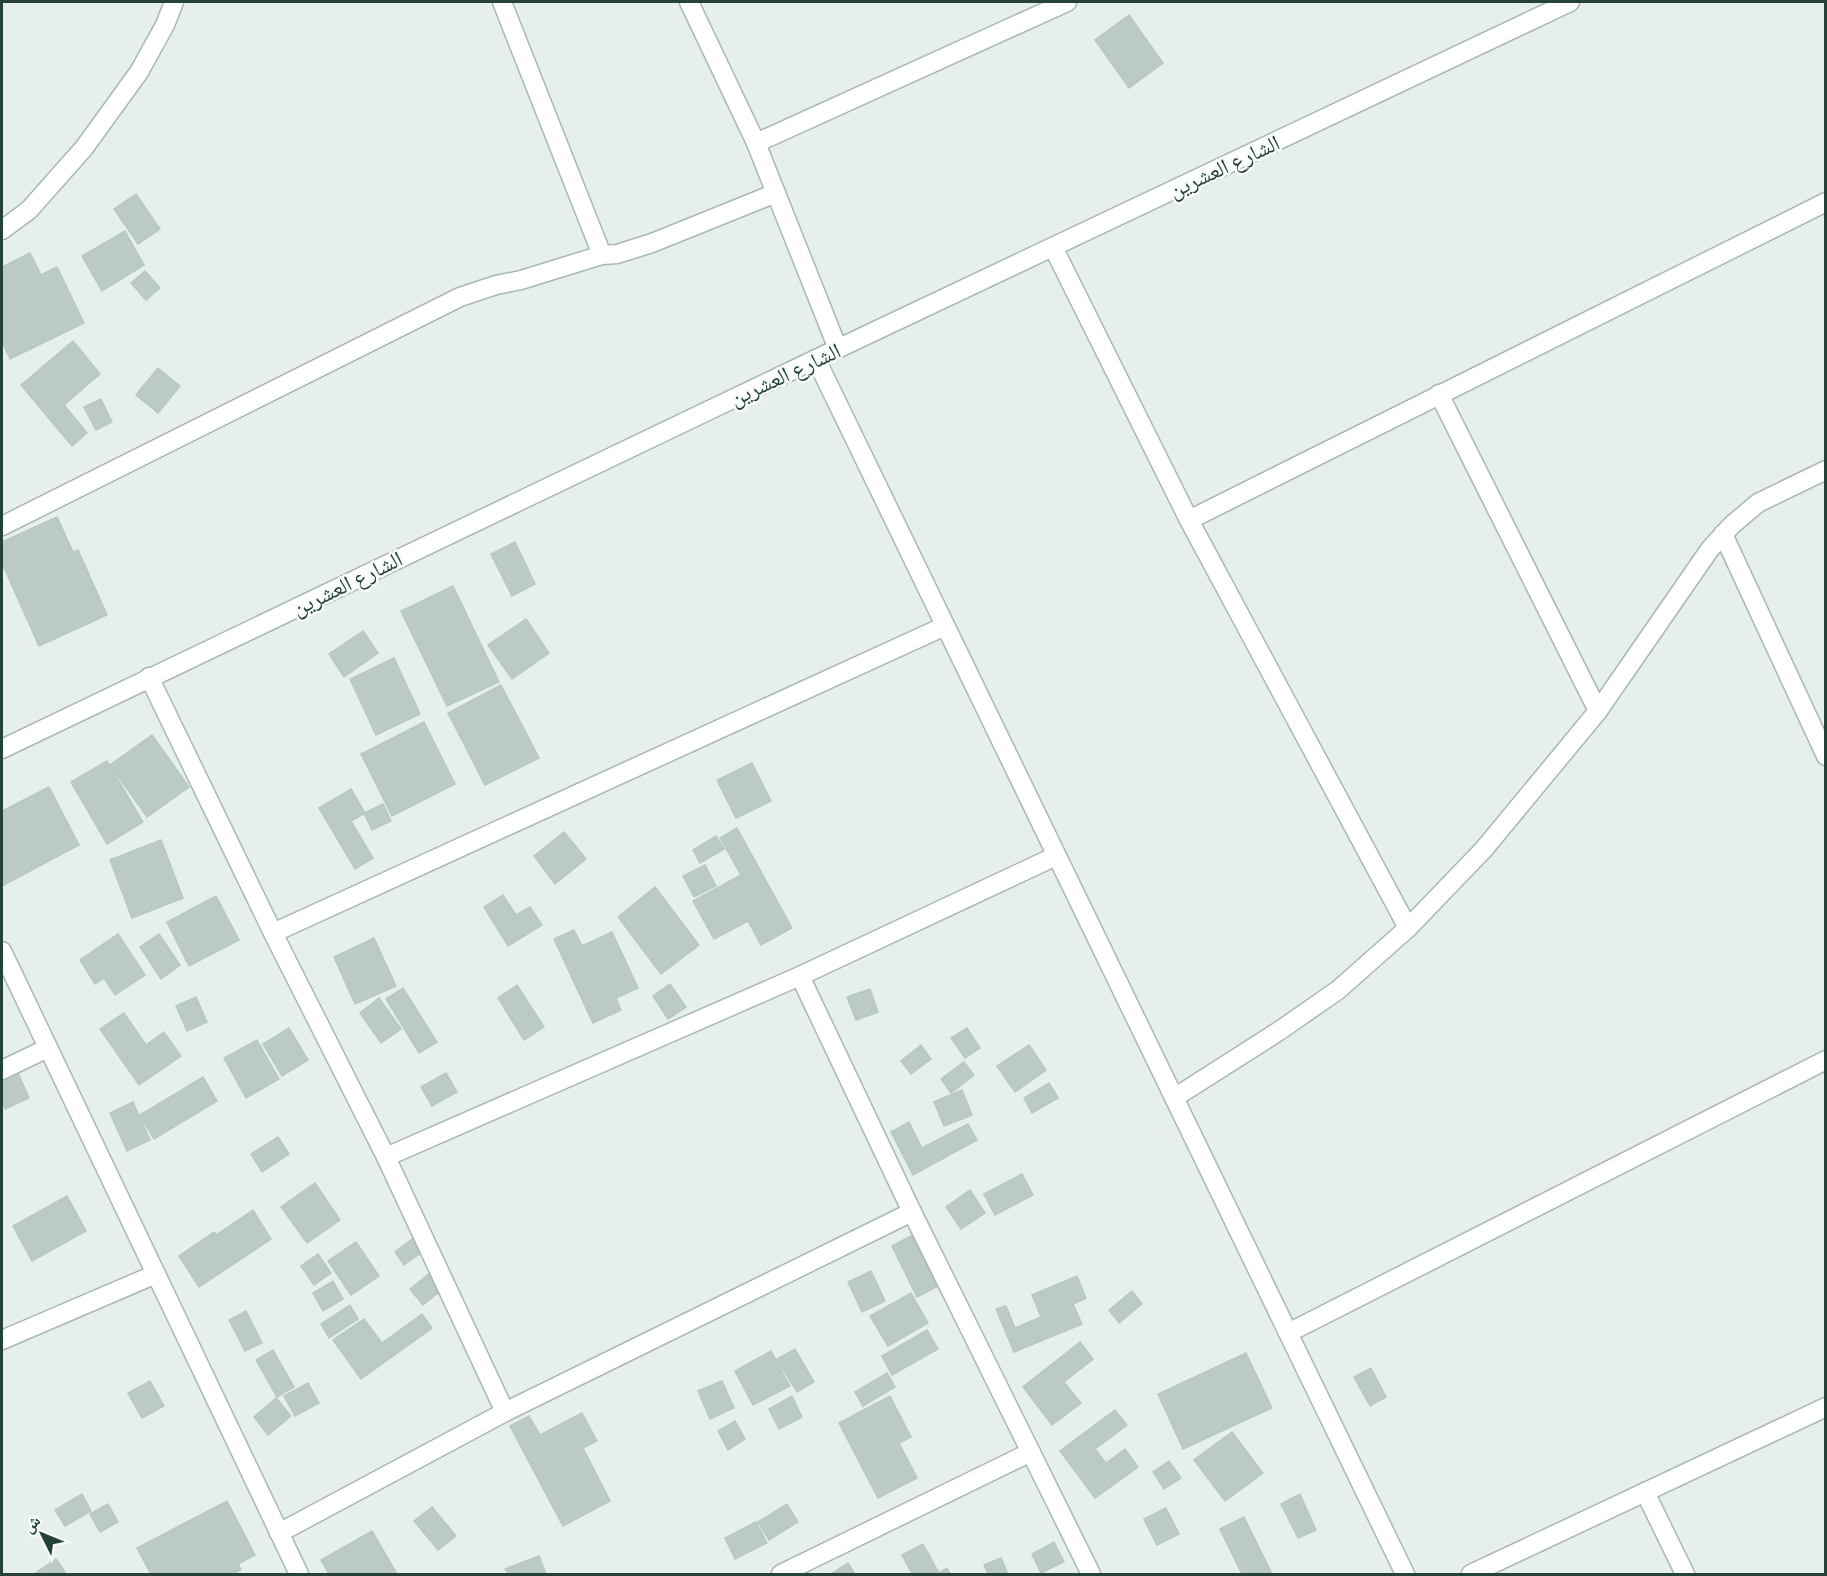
<svg xmlns="http://www.w3.org/2000/svg" width="1827" height="1576" font-family="'PT Sans Narrow','Noto Naskh Arabic',sans-serif">
	<rect width="100%" height="100%" fill="#e6efeb"/>
	<g fill="#bbcac4" stroke="#b8c9c2" stroke-width="1.5">
		<path d="M 1129,15 L 1163,63 L 1129,88 L 1095,40 Z"/>
		<path d="M 136,194 L 160,229 L 138,244 L 114,209 Z"/>
		<path d="M 125,231 L 144,265 L 102,291 L 82,256 Z"/>
		<path d="M 30,253 L 41,275 L 57,267 L 84,323 L 10,359 L 2,341 L 2,267 Z"/>
		<path d="M 145,271 L 160,288 L 146,300 L 131,283 Z"/>
		<path d="M 73,341 L 100,374 L 64,405 L 87,433 L 72,446 L 21,385 Z"/>
		<path d="M 158,368 L 180,386 L 158,413 L 136,395 Z"/>
		<path d="M 101,399 L 112,422 L 96,430 L 84,407 Z"/>
		<path d="M 57,517 L 73,552 L 78,550 L 107,615 L 39,646 L 2,563 L 2,542 Z"/>
		<path d="M 515,542 L 535,584 L 512,596 L 491,554 Z"/>
		<path d="M 453,586 L 499,682 L 447,706 L 401,611 Z"/>
		<path d="M 526,619 L 549,653 L 512,679 L 488,645 Z"/>
		<path d="M 363,631 L 378,653 L 344,677 L 329,654 Z"/>
		<path d="M 394,658 L 420,714 L 376,735 L 350,679 Z"/>
		<path d="M 501,685 L 539,758 L 485,785 L 448,713 Z"/>
		<path d="M 424,722 L 455,784 L 392,816 L 361,754 Z"/>
		<path d="M 152,735 L 189,787 L 147,817 L 110,765 Z"/>
		<path d="M 107,761 L 143,822 L 107,844 L 71,782 Z"/>
		<path d="M 752,763 L 771,801 L 736,818 L 717,780 Z"/>
		<path d="M 49,787 L 79,845 L 2,886 L 2,811 Z"/>
		<path d="M 351,789 L 365,813 L 351,821 L 373,858 L 355,869 L 319,808 Z"/>
		<path d="M 383,804 L 391,821 L 372,830 L 364,813 Z"/>
		<path d="M 737,828 L 792,928 L 761,945 L 748,921 L 714,939 L 693,901 L 741,875 L 720,838 Z"/>
		<path d="M 564,832 L 586,859 L 555,884 L 534,856 Z"/>
		<path d="M 716,836 L 724,849 L 700,863 L 693,850 Z"/>
		<path d="M 161,840 L 183,898 L 132,918 L 110,860 Z"/>
		<path d="M 705,865 L 716,886 L 694,897 L 683,876 Z"/>
		<path d="M 655,887 L 699,945 L 661,974 L 618,917 Z"/>
		<path d="M 503,895 L 516,915 L 530,907 L 542,925 L 508,946 L 484,907 Z"/>
		<path d="M 216,896 L 239,940 L 189,966 L 167,922 Z"/>
		<path d="M 574,930 L 582,946 L 612,932 L 638,988 L 616,998 L 621,1010 L 593,1023 L 554,939 Z"/>
		<path d="M 118,934 L 145,975 L 115,995 L 104,978 L 95,984 L 80,960 Z"/>
		<path d="M 159,934 L 180,965 L 161,979 L 140,947 Z"/>
		<path d="M 374,938 L 396,986 L 355,1004 L 334,957 Z"/>
		<path d="M 670,984 L 686,1007 L 668,1019 L 653,996 Z"/>
		<path d="M 517,985 L 544,1027 L 524,1040 L 498,998 Z"/>
		<path d="M 403,988 L 437,1042 L 419,1053 L 386,999 Z"/>
		<path d="M 870,989 L 878,1012 L 856,1020 L 847,997 Z"/>
		<path d="M 196,997 L 207,1022 L 187,1031 L 176,1006 Z"/>
		<path d="M 379,998 L 401,1029 L 381,1043 L 360,1013 Z"/>
		<path d="M 124,1013 L 146,1045 L 164,1032 L 181,1056 L 139,1085 L 100,1029 Z"/>
		<path d="M 289,1028 L 308,1060 L 282,1076 L 263,1044 Z"/>
		<path d="M 967,1028 L 980,1048 L 965,1058 L 951,1038 Z"/>
		<path d="M 257,1040 L 279,1079 L 246,1098 L 224,1058 Z"/>
		<path d="M 921,1045 L 931,1059 L 911,1074 L 901,1061 Z"/>
		<path d="M 1029,1045 L 1046,1070 L 1015,1092 L 997,1066 Z"/>
		<path d="M 964,1062 L 974,1075 L 951,1093 L 941,1079 Z"/>
		<path d="M 18,1073 L 29,1098 L 5,1109 L 2,1101 L 2,1080 Z"/>
		<path d="M 446,1073 L 457,1092 L 432,1106 L 421,1087 Z"/>
		<path d="M 203,1077 L 217,1101 L 154,1139 L 140,1115 Z"/>
		<path d="M 1049,1083 L 1058,1098 L 1032,1113 L 1024,1098 Z"/>
		<path d="M 962,1090 L 972,1115 L 944,1126 L 934,1102 Z"/>
		<path d="M 133,1102 L 150,1140 L 127,1151 L 110,1113 Z"/>
		<path d="M 909,1122 L 922,1148 L 968,1124 L 977,1140 L 913,1175 L 891,1132 Z"/>
		<path d="M 278,1137 L 289,1154 L 262,1172 L 251,1154 Z"/>
		<path d="M 1022,1174 L 1033,1195 L 995,1215 L 984,1194 Z"/>
		<path d="M 315,1183 L 340,1220 L 307,1243 L 281,1207 Z"/>
		<path d="M 970,1190 L 985,1213 L 961,1229 L 946,1207 Z"/>
		<path d="M 67,1196 L 86,1231 L 32,1261 L 13,1226 Z"/>
		<path d="M 253,1210 L 271,1239 L 199,1287 L 179,1256 L 214,1232 L 216,1235 Z"/>
		<path d="M 918,1232 L 944,1283 L 917,1297 L 892,1246 Z"/>
		<path d="M 419,1234 L 429,1247 L 404,1265 L 395,1252 Z"/>
		<path d="M 356,1242 L 379,1276 L 351,1295 L 328,1261 Z"/>
		<path d="M 318,1254 L 331,1273 L 314,1285 L 301,1266 Z"/>
		<path d="M 871,1271 L 885,1301 L 862,1312 L 848,1282 Z"/>
		<path d="M 430,1273 L 443,1289 L 423,1305 L 410,1289 Z"/>
		<path d="M 1077,1276 L 1086,1298 L 1073,1304 L 1082,1324 L 1014,1352 L 996,1309 L 1006,1306 L 1015,1328 L 1041,1317 L 1032,1295 Z"/>
		<path d="M 333,1281 L 343,1299 L 323,1311 L 313,1293 Z"/>
		<path d="M 1132,1291 L 1142,1304 L 1119,1323 L 1109,1310 Z"/>
		<path d="M 911,1293 L 928,1323 L 888,1346 L 870,1316 Z"/>
		<path d="M 350,1305 L 358,1319 L 329,1338 L 321,1324 Z"/>
		<path d="M 246,1311 L 262,1343 L 245,1351 L 229,1320 Z"/>
		<path d="M 422,1314 L 432,1328 L 361,1379 L 333,1340 L 364,1319 L 382,1343 Z"/>
		<path d="M 927,1330 L 938,1349 L 892,1375 L 882,1356 Z"/>
		<path d="M 1080,1342 L 1093,1359 L 1064,1382 L 1081,1403 L 1052,1425 L 1023,1387 Z"/>
		<path d="M 795,1349 L 814,1382 L 797,1392 L 777,1359 Z"/>
		<path d="M 273,1350 L 294,1387 L 277,1397 L 256,1360 Z"/>
		<path d="M 771,1351 L 790,1386 L 753,1405 L 735,1371 Z"/>
		<path d="M 1246,1353 L 1272,1408 L 1183,1449 L 1158,1394 Z"/>
		<path d="M 1371,1368 L 1386,1397 L 1370,1406 L 1354,1377 Z"/>
		<path d="M 887,1373 L 895,1387 L 863,1406 L 855,1392 Z"/>
		<path d="M 150,1381 L 164,1406 L 142,1418 L 128,1393 Z"/>
		<path d="M 722,1381 L 734,1408 L 710,1419 L 698,1391 Z"/>
		<path d="M 308,1383 L 319,1403 L 295,1416 L 284,1396 Z"/>
		<path d="M 792,1396 L 802,1417 L 779,1429 L 769,1409 Z"/>
		<path d="M 890,1396 L 911,1437 L 899,1443 L 917,1478 L 878,1498 L 839,1423 Z"/>
		<path d="M 276,1398 L 291,1416 L 268,1435 L 254,1417 Z"/>
		<path d="M 1115,1410 L 1127,1425 L 1095,1449 L 1106,1463 L 1125,1449 L 1138,1467 L 1095,1498 L 1060,1451 Z"/>
		<path d="M 582,1413 L 597,1441 L 583,1448 L 610,1501 L 563,1526 L 510,1426 L 529,1416 L 540,1435 Z"/>
		<path d="M 735,1421 L 745,1439 L 728,1450 L 718,1431 Z"/>
		<path d="M 1232,1432 L 1263,1473 L 1225,1501 L 1194,1460 Z"/>
		<path d="M 1169,1461 L 1181,1478 L 1164,1489 L 1153,1472 Z"/>
		<path d="M 82,1494 L 91,1511 L 65,1526 L 55,1510 Z"/>
		<path d="M 1300,1494 L 1316,1530 L 1298,1538 L 1281,1504 Z"/>
		<path d="M 227,1501 L 255,1555 L 238,1564 L 241,1570 L 232,1574 L 151,1574 L 137,1548 Z"/>
		<path d="M 108,1504 L 118,1522 L 100,1532 L 90,1514 Z"/>
		<path d="M 787,1504 L 798,1522 L 769,1540 L 758,1522 Z"/>
		<path d="M 432,1507 L 456,1536 L 438,1550 L 414,1521 Z"/>
		<path d="M 1166,1508 L 1179,1534 L 1157,1545 L 1144,1519 Z"/>
		<path d="M 1244,1517 L 1272,1574 L 1242,1574 L 1220,1529 Z"/>
		<path d="M 756,1522 L 767,1543 L 735,1559 L 725,1538 Z"/>
		<path d="M 372,1531 L 397,1574 L 329,1574 L 321,1560 Z"/>
		<path d="M 1054,1542 L 1064,1562 L 1041,1573 L 1032,1554 Z"/>
		<path d="M 923,1544 L 939,1573 L 947,1568 L 950,1574 L 912,1574 L 902,1555 Z"/>
		<path d="M 539,1556 L 546,1574 L 508,1574 L 505,1569 Z"/>
		<path d="M 1001,1558 L 1008,1574 L 988,1574 L 984,1565 Z"/>
		<path d="M 56,1559 L 65,1572 L 61,1574 L 34,1574 Z"/>
		<path d="M 848,1563 L 855,1574 L 831,1574 Z"/>
	</g>
	<g fill="none" stroke-linecap="round" stroke-linejoin="round">
		<defs>
			<g id="minor">
				<path d="M 502,2 L 602,255"/>
				<path d="M 689,2 L 756,143 L 838,349"/>
				<path d="M 756,143 L 1067,2"/>
				<path d="M 2,230 L 29,210 L 84,148 L 139,72 L 165,25 L 174,2"/>
				<path d="M 1053,247 L 1189,520 L 1408,928"/>
				<path d="M 816,359 L 1405,1574"/>
				<path d="M 1439,394 L 1598,711"/>
				<path d="M 1189,520 L 1826,202"/>
				<path d="M 2,526 L 460,297 L 496,285 L 521,280 L 602,255 L 617,254 L 652,243 L 776,193"/>
				<path d="M 1723,534 L 1826,756"/>
				<path d="M 149,677 L 273,933 L 386,1157 L 505,1412"/>
				<path d="M 2,749 L 816,359 L 1570,2"/>
				<path d="M 273,933 L 945,626"/>
				<path d="M 2,951 L 299,1574"/>
				<path d="M 800,976 L 912,1212 L 1091,1574"/>
				<path d="M 2,1070 L 48,1048"/>
				<path d="M 1174,1098 L 1279,1031 L 1338,990 L 1408,928 L 1484,849 L 1598,711 L 1710,549 L 1732,525 L 1758,503 L 1826,470"/>
				<path d="M 386,1157 L 800,976 L 1056,856"/>
				<path d="M 1288,1333 L 1826,1060"/>
				<path d="M 2,1340 L 156,1274"/>
				<path d="M 1645,1492 L 1685,1574"/>
				<path d="M 279,1533 L 505,1412 L 912,1212"/>
				<path d="M 781,1574 L 1031,1452"/>
				<path d="M 1471,1574 L 1826,1407"/>
			</g>
		</defs>
		<use href="#minor" stroke="#a8b8b2" stroke-width="21"/>
		<use href="#minor" stroke="#fff" stroke-width="18"/>
	</g>
	<g text-anchor="middle" dominant-baseline="central" stroke-width="5" stroke-linejoin="round" paint-order="stroke">
		<g font-size="22" fill="#24423a" stroke="#f7fbf9">
			<text transform="translate(1224 166) rotate(-25)">الشارع العشرين</text>
			<text transform="translate(785 374) rotate(-25)">الشارع العشرين</text>
			<text transform="translate(347 583) rotate(-26)">الشارع العشرين</text>
		</g>
	</g>
	<rect width="1827" height="1576" fill="none" stroke="#24423a" stroke-width="6"/>
	<g transform="translate(42 1534) rotate(313)" stroke="#f7fbf9" stroke-width="4.5" paint-order="stroke">
	<path d="M0-4.5L10 22L0 15L-10 22Z" fill="#24423a"/>
	<text y="-9" font-size="16" font-weight="bold" text-anchor="middle" fill="#24423a">ش</text>
	</g>
</svg>
